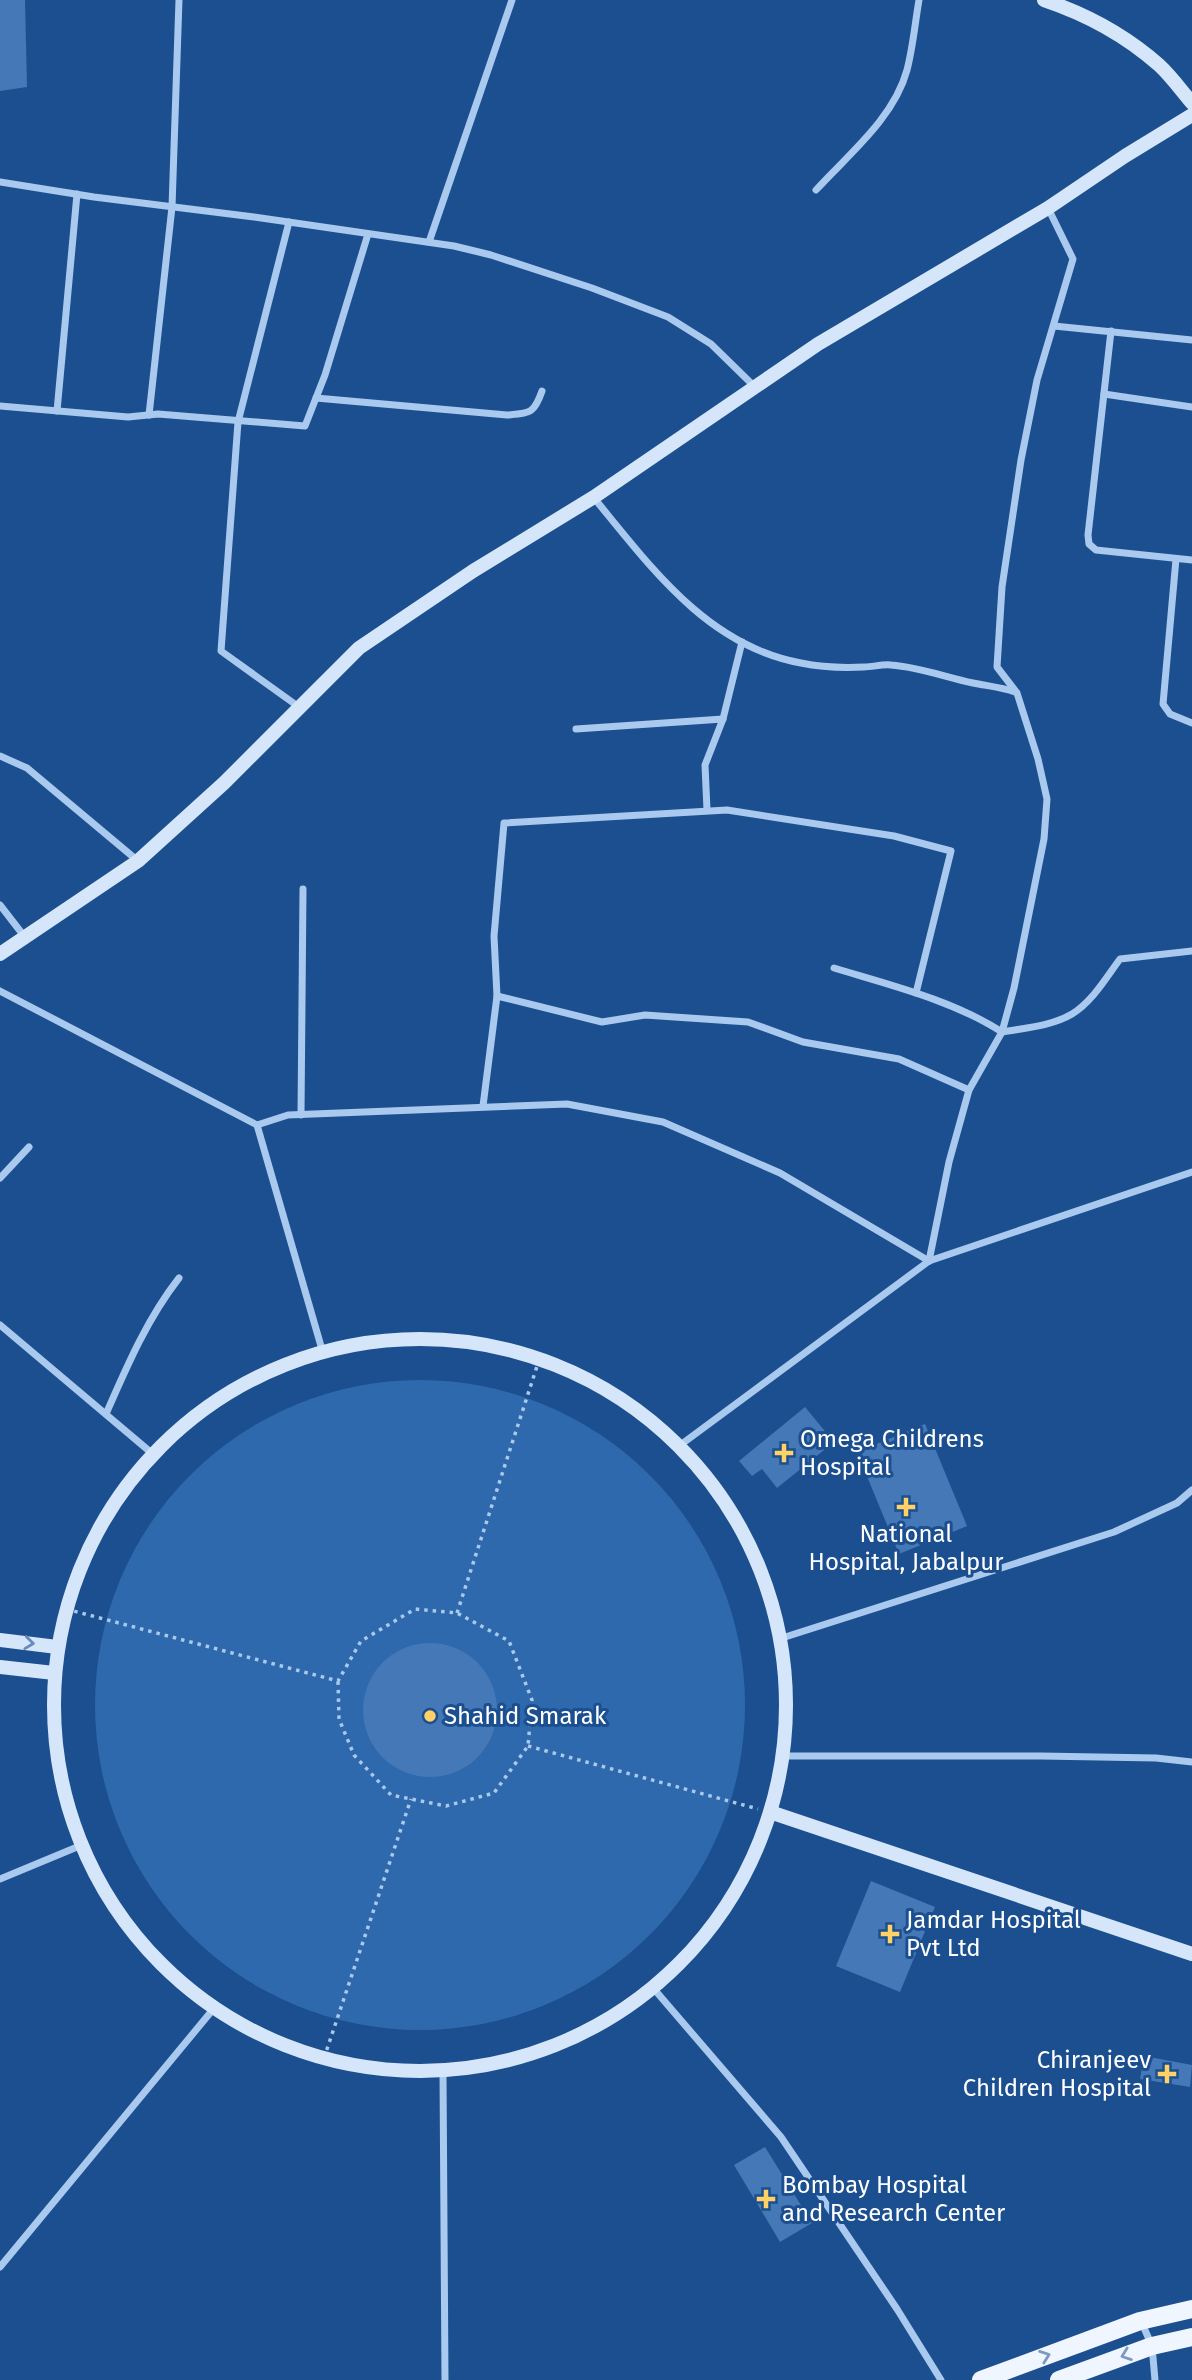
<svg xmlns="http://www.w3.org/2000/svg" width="1192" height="2380" font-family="'Fira Sans',sans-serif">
	<rect width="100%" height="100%" fill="#1b4f8f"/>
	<circle fill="#2e69ad" cx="420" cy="1705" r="325"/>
	<g fill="#4478b7">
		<path d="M 0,0 L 25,0 L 27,87 L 0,91 Z"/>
		<path d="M 805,1407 L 834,1442 L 777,1488 L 762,1469 L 752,1476 L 739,1461 Z"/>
		<path d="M 925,1424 L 967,1526 L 899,1554 L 857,1452 Z"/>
		<circle cx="430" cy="1710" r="67"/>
		<path d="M 871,1881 L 935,1907 L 900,1992 L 836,1966 Z"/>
		<path d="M 1144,2056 L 1192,2065 L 1190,2087 L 1140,2079 Z"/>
		<path d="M 765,2147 L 812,2223 L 780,2242 L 734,2165 Z"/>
	</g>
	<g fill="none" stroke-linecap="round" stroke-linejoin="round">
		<g stroke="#a9c9ee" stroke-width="3.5" stroke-dasharray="3.5 5" stroke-linecap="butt">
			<path d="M 66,1609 L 338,1681 L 361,1641 L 415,1609 L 457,1613 L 509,1641 L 532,1700 L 528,1746 L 494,1793 L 446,1806 L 391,1795 L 354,1755 L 339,1719 L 338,1681"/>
			<path d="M 457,1613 L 540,1357"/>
			<path d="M 528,1746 L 758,1809"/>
			<path d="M 324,2058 L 411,1799"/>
		</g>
		<g stroke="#a9c9ee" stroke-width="7">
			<path d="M 0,182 L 94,197 L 254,217 L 454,246 L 491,255 L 592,288 L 668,317 L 711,344 L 754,386"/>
			<path d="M 816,190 C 849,154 894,118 907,70 C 913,47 915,23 919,0"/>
			<path d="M 289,222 L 238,422 L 221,651 L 299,707"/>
			<path d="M 429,242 L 512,0"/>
			<path d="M 1054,326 L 1192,340"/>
			<path d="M 1111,331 L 1088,535 L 1089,544 L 1096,550 L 1192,560"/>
			<path d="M 1104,394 L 1192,407"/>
			<path d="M 316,398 L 507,415 C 530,413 534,414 542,391"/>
			<path d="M 0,406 L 128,417 L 158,414 L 305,426 L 325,375 L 368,234"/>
			<path d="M 57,411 L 77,194"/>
			<path d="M 149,415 L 172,207 L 179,0"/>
			<path d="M 594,498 C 650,566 707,646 801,663 C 820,667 844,668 864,667 C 873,667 882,664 891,665 C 919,667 945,677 973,683 C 988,686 1001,687 1015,692"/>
			<path d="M 1176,559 L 1163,704 L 1170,714 L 1192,723"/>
			<path d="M 576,729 L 723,719"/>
			<path d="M 0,756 L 27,768 L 138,861"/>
			<path d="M 707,810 L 705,765 L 723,719 L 742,642"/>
			<path d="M 0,905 L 24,936"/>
			<path d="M 834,968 C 890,985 952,1000 1002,1032 C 1024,1028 1052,1026 1072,1014 C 1092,1002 1106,978 1120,959 L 1192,951"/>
			<path d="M 0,991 L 257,1125 L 323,1353"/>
			<path d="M 497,996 L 602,1022 L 645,1015 L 748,1022 L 803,1042 L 899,1059 L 969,1090"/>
			<path d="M 483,1106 L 497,996 L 494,936 L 504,823 L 727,810 L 894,836 L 951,851 L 916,993"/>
			<path d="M 301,1115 L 303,889"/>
			<path d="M 257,1125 L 288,1115 L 567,1104 L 663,1122 L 780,1173 L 929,1261"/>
			<path d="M 0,1178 L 29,1147"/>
			<path d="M 929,1261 L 949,1162 L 969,1090 L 1002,1032 L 1014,988 L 1044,839 L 1047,799 L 1038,759 L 1017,693 L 997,667 L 1002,587 L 1021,460 L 1037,380 L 1073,259 L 1048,208"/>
			<path d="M 0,1325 L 154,1455"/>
			<path d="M 106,1414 C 127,1366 147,1319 179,1278"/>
			<path d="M 679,1446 L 929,1261 L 1192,1172"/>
			<path d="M 782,1638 L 1114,1532 L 1177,1503 L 1192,1490"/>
			<path d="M 783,1756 L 1041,1756 L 1156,1758 L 1192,1762"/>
			<path d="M 0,1879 L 82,1845"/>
			<path d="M 654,1989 L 781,2137 L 897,2309 L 941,2380"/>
			<path d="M 443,2072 L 445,2380"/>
			<path d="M 0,2267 L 215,2007"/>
			<path d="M 1141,2321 L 1152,2346 L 1155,2380"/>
		</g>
		<g stroke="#d6e6fa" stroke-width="14">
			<path d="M 1044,0 C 1086,14 1125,35 1159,65 C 1171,76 1181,90 1192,103"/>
			<path d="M 0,954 L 138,861 L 224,783 L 359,648 L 473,571 L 594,497 L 818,344 L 1048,208 L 1125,156 L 1192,115"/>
			<circle cx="420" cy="1705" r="366"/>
			<path d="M 0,1640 L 57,1647"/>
			<path d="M 0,1667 L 54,1673"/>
			<path d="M 773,1813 L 1192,1954"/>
		</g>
		<g stroke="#f0f6ff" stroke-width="18">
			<path d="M 981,2380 L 1140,2321 L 1192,2309"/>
			<path d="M 1059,2380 L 1152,2346 L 1192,2337"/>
		</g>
	</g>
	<defs><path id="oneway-chevron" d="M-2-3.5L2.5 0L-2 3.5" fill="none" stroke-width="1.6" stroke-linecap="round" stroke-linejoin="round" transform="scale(1.75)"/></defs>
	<use stroke="#668bba" href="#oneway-chevron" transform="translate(29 1643) rotate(7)"/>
	<g stroke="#7b9ac1">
		<use href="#oneway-chevron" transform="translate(1126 2355) rotate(160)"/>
		<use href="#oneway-chevron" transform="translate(1045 2356) rotate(-20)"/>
	</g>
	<g fill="#ffd166" stroke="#1b4f8f" stroke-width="2.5">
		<path d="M780.5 1442.5h7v7h7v7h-7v7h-7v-7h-7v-7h7z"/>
		<path d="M902.5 1496.5h7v7h7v7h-7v7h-7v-7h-7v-7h7z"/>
		<circle cx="430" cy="1716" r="7"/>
		<path d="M886.5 1923.5h7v7h7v7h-7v7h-7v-7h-7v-7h7z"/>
		<path d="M1163.5 2063.5h7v7h7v7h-7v7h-7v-7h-7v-7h7z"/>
		<path d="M762.5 2188.5h7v7h7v7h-7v7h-7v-7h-7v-7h7z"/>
	</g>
	<g text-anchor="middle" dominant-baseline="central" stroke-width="6" stroke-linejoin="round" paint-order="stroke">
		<g font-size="24" fill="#fff" stroke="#1b4f8f" text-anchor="start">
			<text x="800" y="1439">Omega Childrens<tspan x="800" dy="28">Hospital</tspan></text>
			<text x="906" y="1534" text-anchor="middle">National<tspan x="906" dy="28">Hospital, Jabalpur</tspan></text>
			<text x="444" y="1716">Shahid Smarak</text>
			<text x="906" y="1920">Jamdar Hospital<tspan x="906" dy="28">Pvt Ltd</tspan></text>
			<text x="1151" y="2060" text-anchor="end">Chiranjeev<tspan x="1151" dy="28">Children Hospital</tspan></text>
			<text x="782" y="2185">Bombay Hospital<tspan x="782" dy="28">and Research Center</tspan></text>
		</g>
	</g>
</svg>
